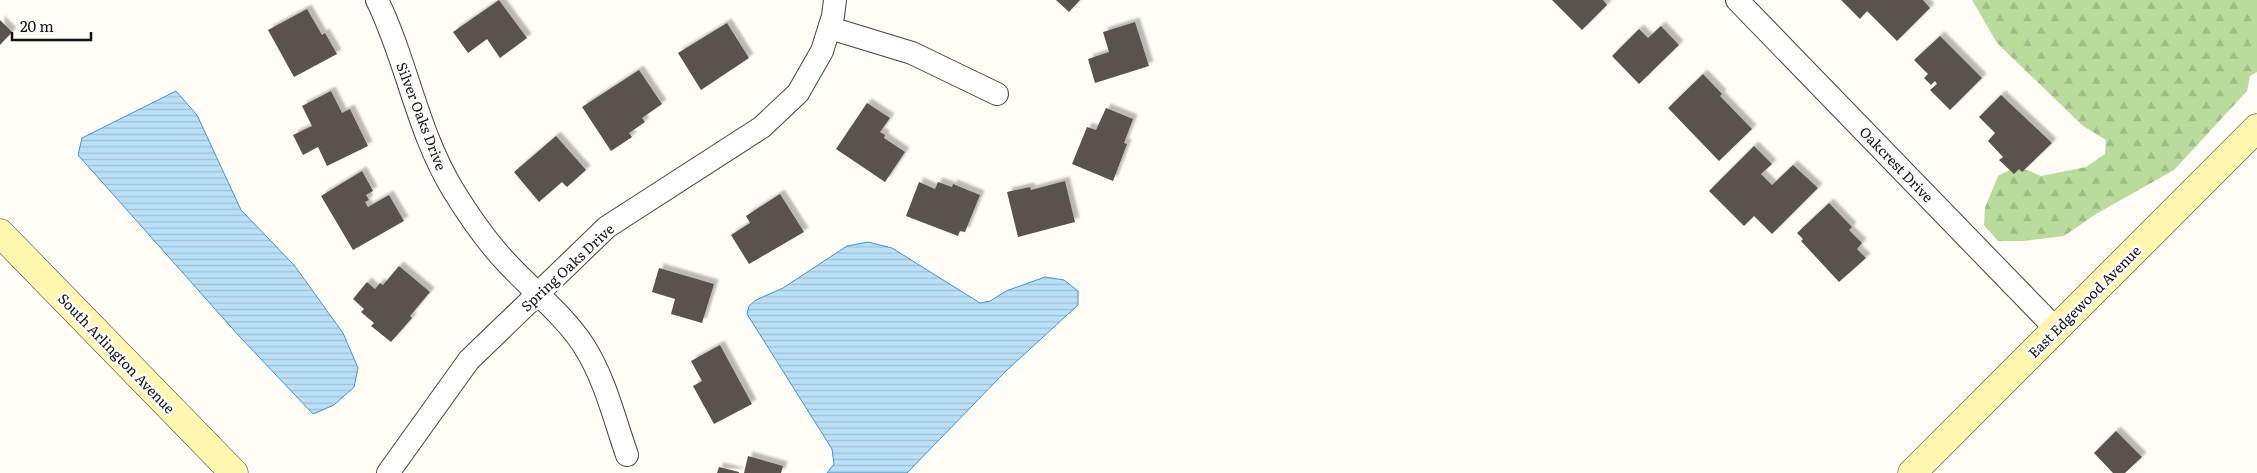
<svg xmlns="http://www.w3.org/2000/svg" width="2257" height="473" font-family="Literata,serif">
	<defs>
		<pattern id="forest-firs" width="22" height="20" patternUnits="userSpaceOnUse" patternTransform="scale(1.25)"><rect width="22" height="20" fill="#b9dc9c"/><path d="M5 1l3.5 6h-7zM16 11l3.5 6h-7z" fill="#9ebc85"/></pattern>
		<pattern id="water-rules" width="6" height="5" patternUnits="userSpaceOnUse" patternTransform="scale(1.25)"><rect width="6" height="5" fill="#b9e0f7"/><path d="M0 2.5h6" fill="none" stroke="#9ebfd3"/></pattern>
		<filter id="shadow"><feDropShadow dx="4.5" dy="-4.5" stdDeviation="1" flood-color="#0004"/></filter>
	</defs>
	<rect width="100%" height="100%" fill="#fffdf5"/>
	<path fill="url(#forest-firs)" d="M 1972,0 L 2257,0 L 2257,72 L 2250,76 L 2247,91 L 2174,170 L 2096,214 L 2064,236 L 2023,241 L 1998,241 L 1984,225 L 1985,208 L 1998,176 L 2017,166 L 2041,176 L 2086,167 L 2105,154 L 2106,140 L 2083,126 L 1997,43 Z"/>
	<g fill="url(#water-rules)" stroke="#3f96cf">
		<path d="M 176,91 L 197,115 L 241,210 L 294,265 L 343,333 L 358,368 L 354,387 L 334,405 L 313,414 L 239,336 L 78,155 L 82,138 Z"/>
		<path d="M 868,242 L 892,248 L 980,303 L 990,301 L 1006,291 L 1045,277 L 1064,280 L 1078,291 L 1078,305 L 1006,371 L 907,473 L 827,473 L 834,464 L 832,449 L 747,314 L 749,306 L 756,300 L 783,288 L 847,246 Z"/>
	</g>
	<g fill="#5a524d" filter="url(#shadow)">
		<path d="M 499,0 L 527,38 L 500,58 L 487,39 L 468,53 L 453,32 Z"/>
		<path d="M 1056,0 L 1080,0 L 1069,12 Z"/>
		<path d="M 1552,0 L 1603,0 L 1607,5 L 1582,30 Z"/>
		<path d="M 1841,0 L 1923,0 L 1930,8 L 1897,41 L 1867,11 L 1860,19 Z"/>
		<path d="M 307,9 L 322,35 L 325,33 L 337,54 L 294,77 L 268,30 Z"/>
		<path d="M 0,20 L 12,32 L 0,45 Z"/>
		<path d="M 1135,22 L 1149,66 L 1095,83 L 1088,59 L 1109,52 L 1103,32 Z"/>
		<path d="M 727,23 L 749,58 L 701,90 L 678,53 Z"/>
		<path d="M 1661,26 L 1679,45 L 1639,84 L 1612,56 L 1639,29 L 1648,38 Z"/>
		<path d="M 1940,36 L 1982,78 L 1950,110 L 1930,90 L 1937,84 L 1935,81 L 1931,85 L 1924,78 L 1928,74 L 1914,60 Z"/>
		<path d="M 639,70 L 662,104 L 642,118 L 645,122 L 629,133 L 632,137 L 611,151 L 582,107 Z"/>
		<path d="M 1703,74 L 1722,94 L 1720,96 L 1752,129 L 1719,161 L 1668,108 Z"/>
		<path d="M 331,91 L 342,113 L 350,109 L 368,146 L 327,166 L 318,147 L 303,155 L 293,135 L 312,126 L 302,106 Z"/>
		<path d="M 2001,95 L 2052,143 L 2022,172 L 2019,169 L 2014,174 L 1999,160 L 2003,157 L 1988,141 L 1995,133 L 1979,117 Z"/>
		<path d="M 867,103 L 890,118 L 880,132 L 885,135 L 884,138 L 905,152 L 885,182 L 836,149 Z"/>
		<path d="M 1106,108 L 1133,119 L 1124,143 L 1127,144 L 1113,181 L 1072,164 L 1087,127 L 1096,130 Z"/>
		<path d="M 556,136 L 586,170 L 567,187 L 562,182 L 539,202 L 514,172 Z"/>
		<path d="M 1754,146 L 1772,164 L 1761,174 L 1772,185 L 1793,165 L 1818,188 L 1772,234 L 1754,216 L 1744,226 L 1709,191 Z"/>
		<path d="M 362,171 L 373,191 L 366,195 L 369,200 L 365,202 L 368,207 L 389,195 L 404,221 L 353,250 L 321,196 Z"/>
		<path d="M 1065,181 L 1075,222 L 1018,237 L 1007,192 L 1030,187 L 1031,190 Z"/>
		<path d="M 919,182 L 935,189 L 938,182 L 952,187 L 953,184 L 980,195 L 965,232 L 960,231 L 958,236 L 906,216 Z"/>
		<path d="M 780,194 L 804,232 L 749,264 L 731,235 L 750,223 L 746,216 Z"/>
		<path d="M 1829,203 L 1852,227 L 1849,230 L 1862,243 L 1857,249 L 1866,258 L 1839,282 L 1801,241 L 1803,239 L 1797,233 Z"/>
		<path d="M 399,266 L 430,292 L 410,316 L 412,318 L 391,342 L 371,326 L 374,323 L 361,312 L 364,309 L 353,299 L 367,282 L 375,289 L 380,283 L 383,285 Z"/>
		<path d="M 659,268 L 714,284 L 702,323 L 671,314 L 675,299 L 652,292 Z"/>
		<path d="M 720,345 L 752,404 L 714,424 L 693,386 L 702,381 L 691,361 Z"/>
		<path d="M 2116,431 L 2142,457 L 2125,473 L 2113,473 L 2094,453 Z"/>
		<path d="M 748,456 L 783,466 L 781,473 L 744,473 Z"/>
		<path d="M 719,467 L 739,472 L 739,473 L 717,473 Z"/>
	</g>
	<g fill="none" stroke-linecap="round" stroke-linejoin="round">
		<defs>
			<g id="minor">
				<path d="M 377,0 C 407,61 417,131 453,190 C 469,216 486,241 507,263 C 532,290 564,315 584,346 C 605,379 614,418 627,455"/>
				<path d="M 1737,0 L 2056,329"/>
				<path d="M 830,28 L 912,53 L 997,94"/>
				<path d="M 388,473 L 469,360 L 607,227 L 762,127 L 798,93 L 822,51 L 833,16 L 835,0"/>
			</g>
			<g id="secondary">
				<path d="M 0,233 L 234,473"/>
				<path d="M 1912,473 L 2257,128"/>
			</g>
		</defs>
		<use href="#minor" stroke="#444" stroke-width="24"/>
		<use href="#secondary" stroke="#333" stroke-width="29"/>
		<use href="#minor" stroke="#fff" stroke-width="22"/>
		<use href="#secondary" stroke="#fff6b0" stroke-width="28"/>
	</g>
	<g text-anchor="middle" dominant-baseline="central" stroke-width="5" stroke-linejoin="round" paint-order="stroke">
		<g font-size="14" fill="#111" stroke="#fff">
			<text transform="translate(422 116) rotate(69)">Silver Oaks Drive</text>
			<text transform="translate(1897 164) rotate(46)">Oakcrest Drive</text>
			<text transform="translate(567 267) rotate(-43)">Spring Oaks Drive</text>
			<text transform="translate(2084 301) rotate(-45)">East Edgewood Avenue</text>
			<text transform="translate(117 353) rotate(46)">South Arlington Avenue</text>
		</g>
	</g>
	<path d="M12 32v8h79v-8" fill="none" stroke="#111111" stroke-width="2.5"/>
	<text x="20" y="32" font-size="15" fill="#111111" stroke="#ffffff" stroke-width="4" paint-order="stroke">20 m</text>
</svg>
